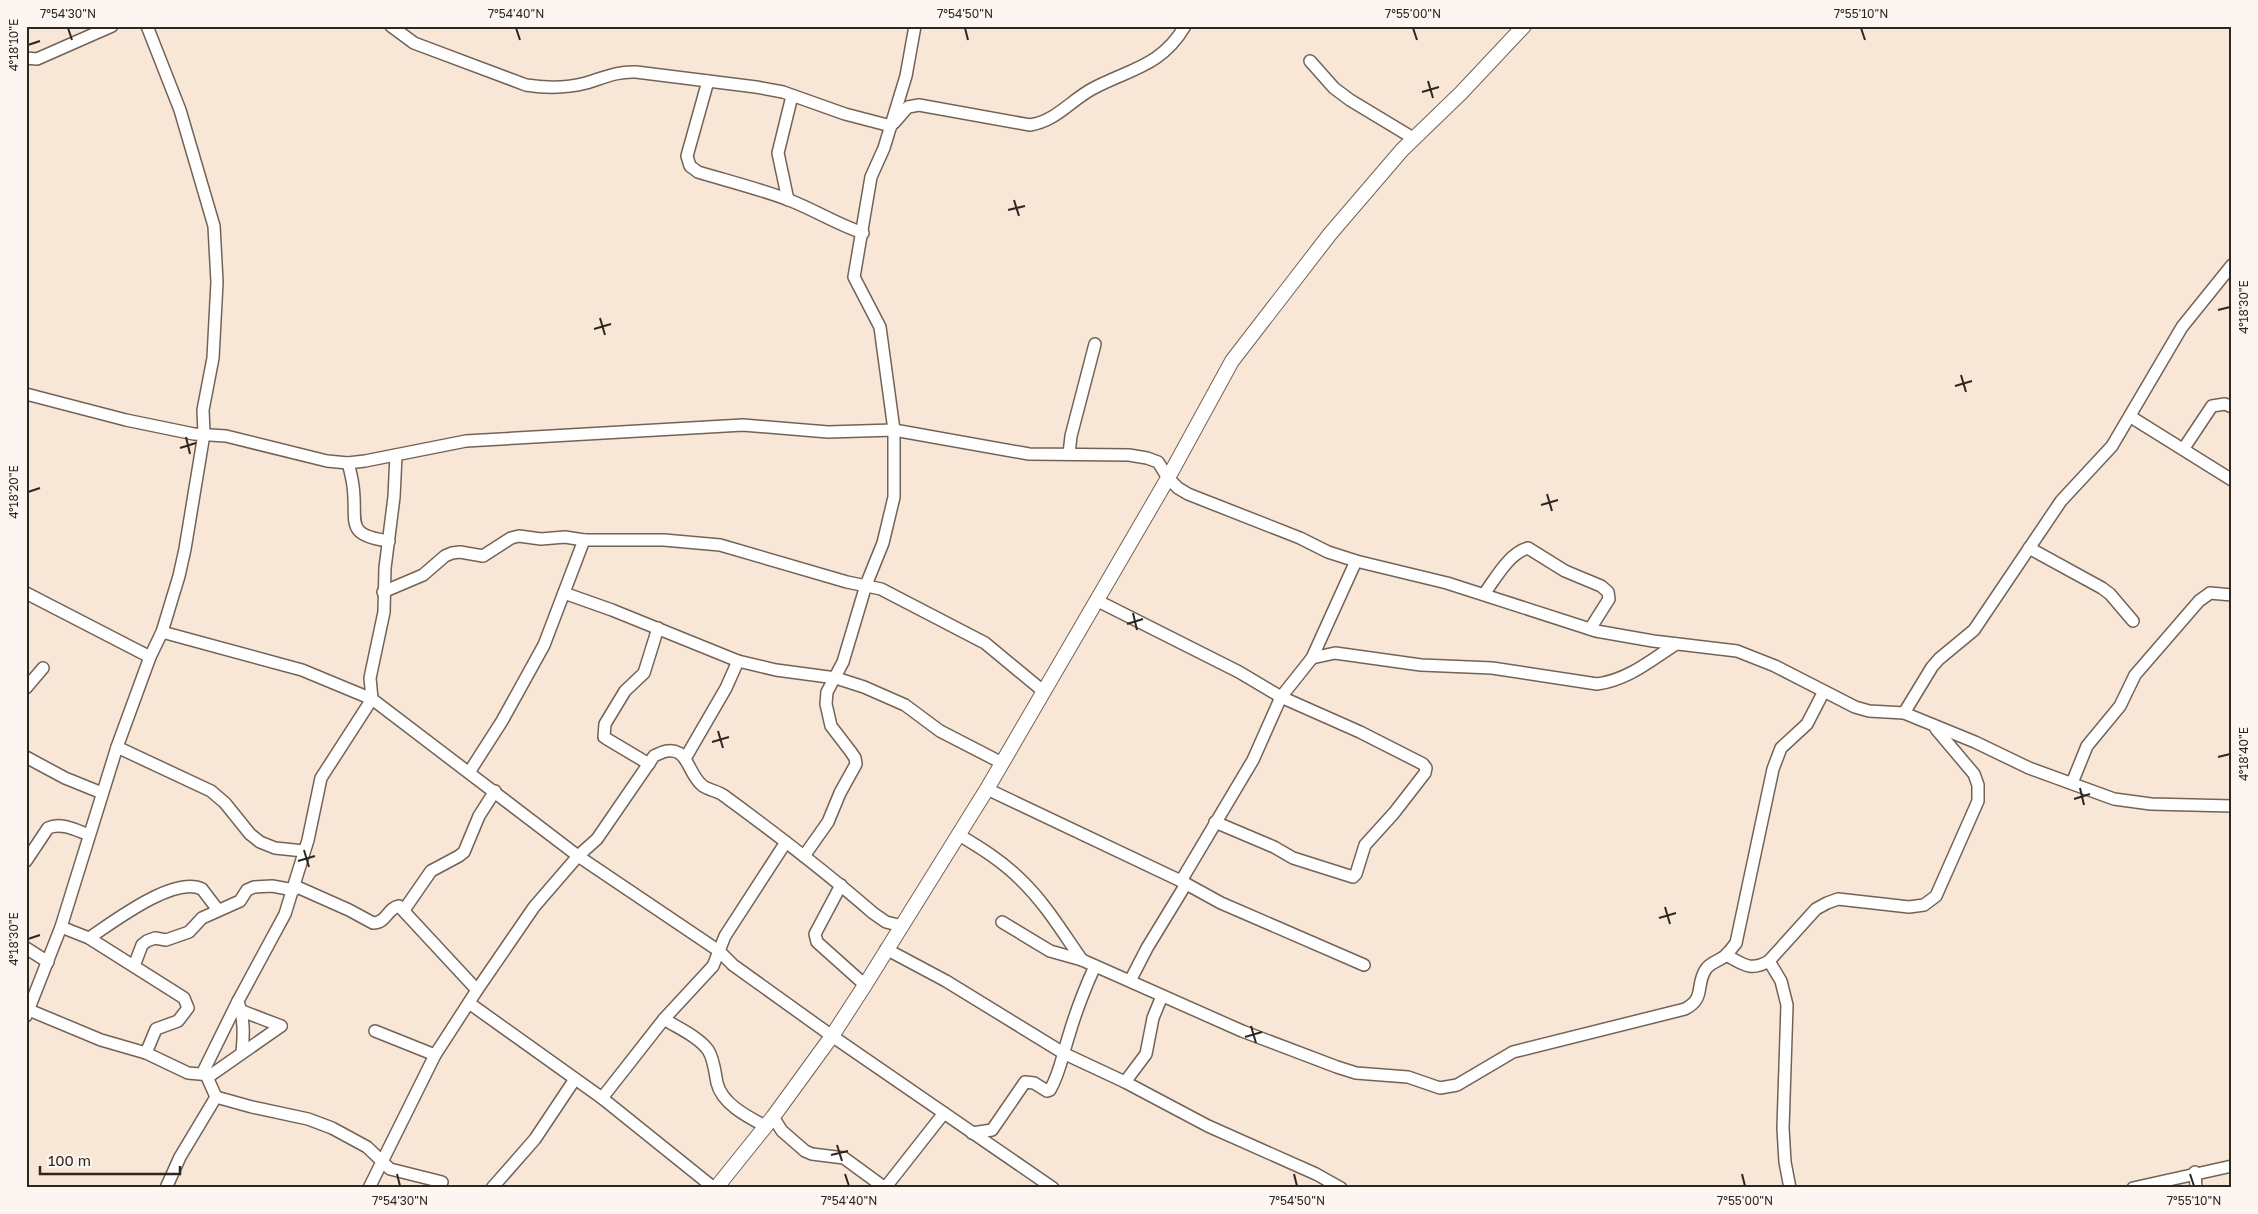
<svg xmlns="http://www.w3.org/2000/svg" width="2258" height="1214" font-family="'Golos Text',sans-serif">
	<rect width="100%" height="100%" fill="#f8e6d7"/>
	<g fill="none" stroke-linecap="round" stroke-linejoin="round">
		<defs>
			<g id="minor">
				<path d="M 391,26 L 414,43 L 526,85 C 545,88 567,88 586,83 C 603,78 617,71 636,72 L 756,87 L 783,92 L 845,114 L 891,126"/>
				<path d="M 26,58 L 37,59 L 112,26"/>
				<path d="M 1310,61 L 1334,88 L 1350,100 L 1413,138"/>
				<path d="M 708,81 L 687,156 L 690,166 L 698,172 C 728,181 760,189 789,200 C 815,210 836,224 863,233"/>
				<path d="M 894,123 L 908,107 L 919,105 L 1030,125 C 1056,121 1070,101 1092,89 C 1129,69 1161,67 1185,26"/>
				<path d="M 788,200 L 778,153 L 792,96"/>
				<path d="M 26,394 L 126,420 L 194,434 L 226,436 L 327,461 L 348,463 L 365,461 L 466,441 L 743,425 L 828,432 L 894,430 L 1029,454 L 1129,455 L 1147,458 L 1158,462 L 1168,478 L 1178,488 L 1188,494 L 1300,538 L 1328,552 L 1356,561 L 1447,583 L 1596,631 L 1653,641 L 1737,651 L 1775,666 L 1855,707 L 1869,711 L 1904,713 L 1975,742 L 2029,768 L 2114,799 L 2151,804 L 2232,806"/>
				<path d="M 2131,417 L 2232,480"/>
				<path d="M 2184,448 L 2212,406 L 2225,404 L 2232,407"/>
				<path d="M 1069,454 L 1071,436 L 1095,344"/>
				<path d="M 348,463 C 350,470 352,478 353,486 C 358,522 343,535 389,541"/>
				<path d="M 2029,548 L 2102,588 L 2110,594 L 2133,621"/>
				<path d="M 383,592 L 423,575 L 445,556 L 452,553 L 460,552 L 483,556 L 511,538 L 519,536 L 541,539 L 565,537 L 584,540 L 664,540 L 720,545 L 847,582 L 881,589 L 985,643 L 1043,691"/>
				<path d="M 26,593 L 150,657"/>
				<path d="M 564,593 L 612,610 L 738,661 L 776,670 L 836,678 L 864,687 L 905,705 L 940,731 L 1002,763"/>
				<path d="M 1484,594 C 1496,578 1508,554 1528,548 L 1565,571 L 1601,586 L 1608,592 L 1609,599 L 1590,629"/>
				<path d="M 1096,600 L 1239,672 L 1281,697 L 1360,732 L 1423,764 L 1426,768 L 1425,773 L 1394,813 L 1365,845 L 1356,874 L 1353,877 L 1293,858 L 1274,847 L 1215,822"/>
				<path d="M 162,632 L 302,670 L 372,699 L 578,856 L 719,951 L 733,965 L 832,1036 L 1053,1188"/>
				<path d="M 1312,658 L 1335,653 L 1421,665 L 1492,668 L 1597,684 C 1628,680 1651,660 1676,644"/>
				<path d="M 26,688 L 43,668"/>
				<path d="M 1904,713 L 1932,667 L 1939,659 L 1974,630 L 2061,501 L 2112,446 L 2182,327 L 2232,265"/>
				<path d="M 117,747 L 211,791 L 225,803 L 250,834 L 260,842 L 275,848 L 304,851"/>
				<path d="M 26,757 L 65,778 L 102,793"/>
				<path d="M 686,757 L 726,688 L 738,661"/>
				<path d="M 649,764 L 607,739 L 604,737 L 605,724 L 625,691 L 644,673 L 658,628"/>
				<path d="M 470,771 L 502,721 L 544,645 L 584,540"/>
				<path d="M 2072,783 L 2087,746 L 2120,706 L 2135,675 L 2199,601 L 2210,593 L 2232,595"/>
				<path d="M 987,789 L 1181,881 L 1221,903 L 1364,965"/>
				<path d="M 959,835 C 981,848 1002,861 1021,880 C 1045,903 1063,933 1082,960"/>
				<path d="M 804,856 L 828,822 L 840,793 L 856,764 L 855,758 L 851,752 L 831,726 L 826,704 L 827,692 L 843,662 L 866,585 L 883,543 L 894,497 L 894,430 L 880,327 L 854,277 L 871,177 L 884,148 L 906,76 L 915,26"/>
				<path d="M 26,861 L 48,828 C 61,822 76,830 89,835"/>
				<path d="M 1181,881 L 1253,760 L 1281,697 L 1312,658 L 1356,561"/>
				<path d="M 841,885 L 815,934 L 817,942 L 865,985"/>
				<path d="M 295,886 L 349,910 L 373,923 C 387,923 387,908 399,906 L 477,990"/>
				<path d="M 404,910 L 431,871 L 459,856 L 464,852 L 479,816 L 495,791"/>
				<path d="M 1002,922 L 1050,951 L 1082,960 L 1242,1031 L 1337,1067 L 1356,1073 L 1408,1077 L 1440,1088 L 1457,1085 L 1513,1052 L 1685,1009 C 1706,998 1695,985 1706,969 C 1711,962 1719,961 1725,956 C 1729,952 1733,947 1736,943 L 1773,769 L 1781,748 L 1807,724 L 1823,693"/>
				<path d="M 61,927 L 89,938 L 184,998 L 188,1008 L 178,1021 L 156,1029 L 146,1053"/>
				<path d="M 89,938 C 112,923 174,875 202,889 L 218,910"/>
				<path d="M 26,948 L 48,962"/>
				<path d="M 886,949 L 946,981 L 1065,1054 L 1125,1082 L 1208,1126 L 1316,1174 L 1341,1188"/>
				<path d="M 1726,955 C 1743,964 1750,972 1769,961 L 1816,909 L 1827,903 L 1838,899 L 1909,907 L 1924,905 L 1936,896 L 1978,801 L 1978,785 L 1974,774 L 1936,729"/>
				<path d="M 1769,961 L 1781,981 L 1787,1005 L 1783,1128 L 1785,1162 L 1790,1188"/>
				<path d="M 134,966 L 142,945 L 147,941 L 155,938 L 166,940 L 189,932 L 202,918 L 240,901 L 247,890 L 254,887 L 272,886 L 294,890"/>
				<path d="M 1130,981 L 1147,948 L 1186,884"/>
				<path d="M 469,1003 L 602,1098 L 714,1188"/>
				<path d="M 29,1010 L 101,1040 L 146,1053 L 188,1073 L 211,1075 L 281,1026"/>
				<path d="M 242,1011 L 281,1026"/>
				<path d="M 26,1016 L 61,927 L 117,747 L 150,657 L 162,632 L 179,576 L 185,549 L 204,434 L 203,410 L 213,358 L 217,282 L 214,226 L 180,110 L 147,26"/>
				<path d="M 664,1019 C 678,1028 699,1037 708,1050 C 714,1059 715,1073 717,1083 C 722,1104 748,1117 765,1126"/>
				<path d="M 375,1031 L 435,1055"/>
				<path d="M 242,1052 C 244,1033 244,1019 238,1001 L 285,914 L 308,840 L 321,778 L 372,699 L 370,678 L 384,612 L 385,568 L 394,497 L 396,455"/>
				<path d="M 1125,1082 L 1146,1054 L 1153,1018 L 1162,996"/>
				<path d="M 216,1097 L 252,1107 L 308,1119 L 332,1128 L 367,1147 L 390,1169 L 442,1182"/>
				<path d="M 216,1097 L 204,1070 L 238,1001"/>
				<path d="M 602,1098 L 664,1019 L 713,966 L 725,936 L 786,842"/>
				<path d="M 773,1117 L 782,1131 L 805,1151 L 812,1154 L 844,1158 L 885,1188 L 944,1113"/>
				<path d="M 972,1133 L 992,1130 L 1025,1082 L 1034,1083 L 1047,1091 L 1050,1090 C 1060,1073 1063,1053 1069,1035 C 1076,1011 1085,988 1095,966"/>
				<path d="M 2195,1172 L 2196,1188"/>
				<path d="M 166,1188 L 180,1157 L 216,1097"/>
				<path d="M 369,1188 L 435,1055 L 477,990 L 534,907 L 578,856 L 597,839 L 654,756 C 662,752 670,748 679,753 C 689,759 691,777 703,786 C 709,790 717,791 723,795 C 775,833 825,871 873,913 L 886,922 L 902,926"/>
				<path d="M 492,1188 L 535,1139 L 575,1079"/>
				<path d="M 2133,1188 L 2232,1166"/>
			</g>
			<path id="tertiary" d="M 716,1188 L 773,1117 L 832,1036 L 865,985 L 987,789 L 1168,478 L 1232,361 L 1330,234 L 1402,150 L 1461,93 L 1524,26"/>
		</defs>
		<use href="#minor" stroke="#736356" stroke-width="14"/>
		<use href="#tertiary" stroke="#736356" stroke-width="16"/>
		<use href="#minor" stroke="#fff" stroke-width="11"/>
		<use href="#tertiary" stroke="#fff" stroke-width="14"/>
	</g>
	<path fill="none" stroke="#2e2721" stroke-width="2" d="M 68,28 L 72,40M 516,28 L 520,40M 965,28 L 968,40M 1413,28 L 1417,40M 1861,28 L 1865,40M 28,45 L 40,41M 1428,81 L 1433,98M 1422,92 L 1439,87M 1014,200 L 1019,216M 1008,210 L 1025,206M 2218,310 L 2230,307M 600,318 L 605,335M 594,329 L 611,324M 1961,375 L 1966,392M 1955,386 L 1972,381M 186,437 L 190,454M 180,448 L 196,443M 28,492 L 40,488M 1547,494 L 1552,511M 1541,505 L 1558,500M 1133,613 L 1137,630M 1127,624 L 1143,619M 718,731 L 723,748M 712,742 L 729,737M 2218,757 L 2230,754M 2080,788 L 2084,805M 2074,799 L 2090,794M 304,850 L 309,867M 298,861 L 315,856M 1665,907 L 1670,924M 1659,918 L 1676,913M 28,939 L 40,935M 1251,1026 L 1256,1043M 1245,1037 L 1262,1032M 837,1145 L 842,1161M 831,1155 L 848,1151M 397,1174 L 400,1186M 845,1174 L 849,1186M 1294,1174 L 1297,1186M 1742,1174 L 1745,1186M 2190,1174 L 2194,1186"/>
	<rect width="2258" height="1214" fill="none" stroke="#fdf6f0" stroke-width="55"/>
	<path d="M40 1166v8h140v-8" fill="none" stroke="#2e2721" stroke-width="2.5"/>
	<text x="48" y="1166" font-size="15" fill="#2e2721" stroke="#fdf6f0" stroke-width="4" paint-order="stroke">100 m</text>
	<rect x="28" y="28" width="2202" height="1158" fill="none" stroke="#2e2721" stroke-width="2"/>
	<g font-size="12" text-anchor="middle" fill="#2e2721">
		<text x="68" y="18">7°54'30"N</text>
		<text x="516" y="18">7°54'40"N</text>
		<text x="965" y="18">7°54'50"N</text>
		<text x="1413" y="18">7°55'00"N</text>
		<text x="1861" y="18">7°55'10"N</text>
		<text transform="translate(14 45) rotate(-90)" y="4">4°18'10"E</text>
		<text transform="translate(2244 307) rotate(-90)" y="4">4°18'30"E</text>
		<text transform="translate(14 492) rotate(-90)" y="4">4°18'20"E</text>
		<text transform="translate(2244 754) rotate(-90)" y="4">4°18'40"E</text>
		<text transform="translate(14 939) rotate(-90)" y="4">4°18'30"E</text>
		<text x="400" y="1205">7°54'30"N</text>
		<text x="849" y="1205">7°54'40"N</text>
		<text x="1297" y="1205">7°54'50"N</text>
		<text x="1745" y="1205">7°55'00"N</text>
		<text x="2194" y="1205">7°55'10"N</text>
	</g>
</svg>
